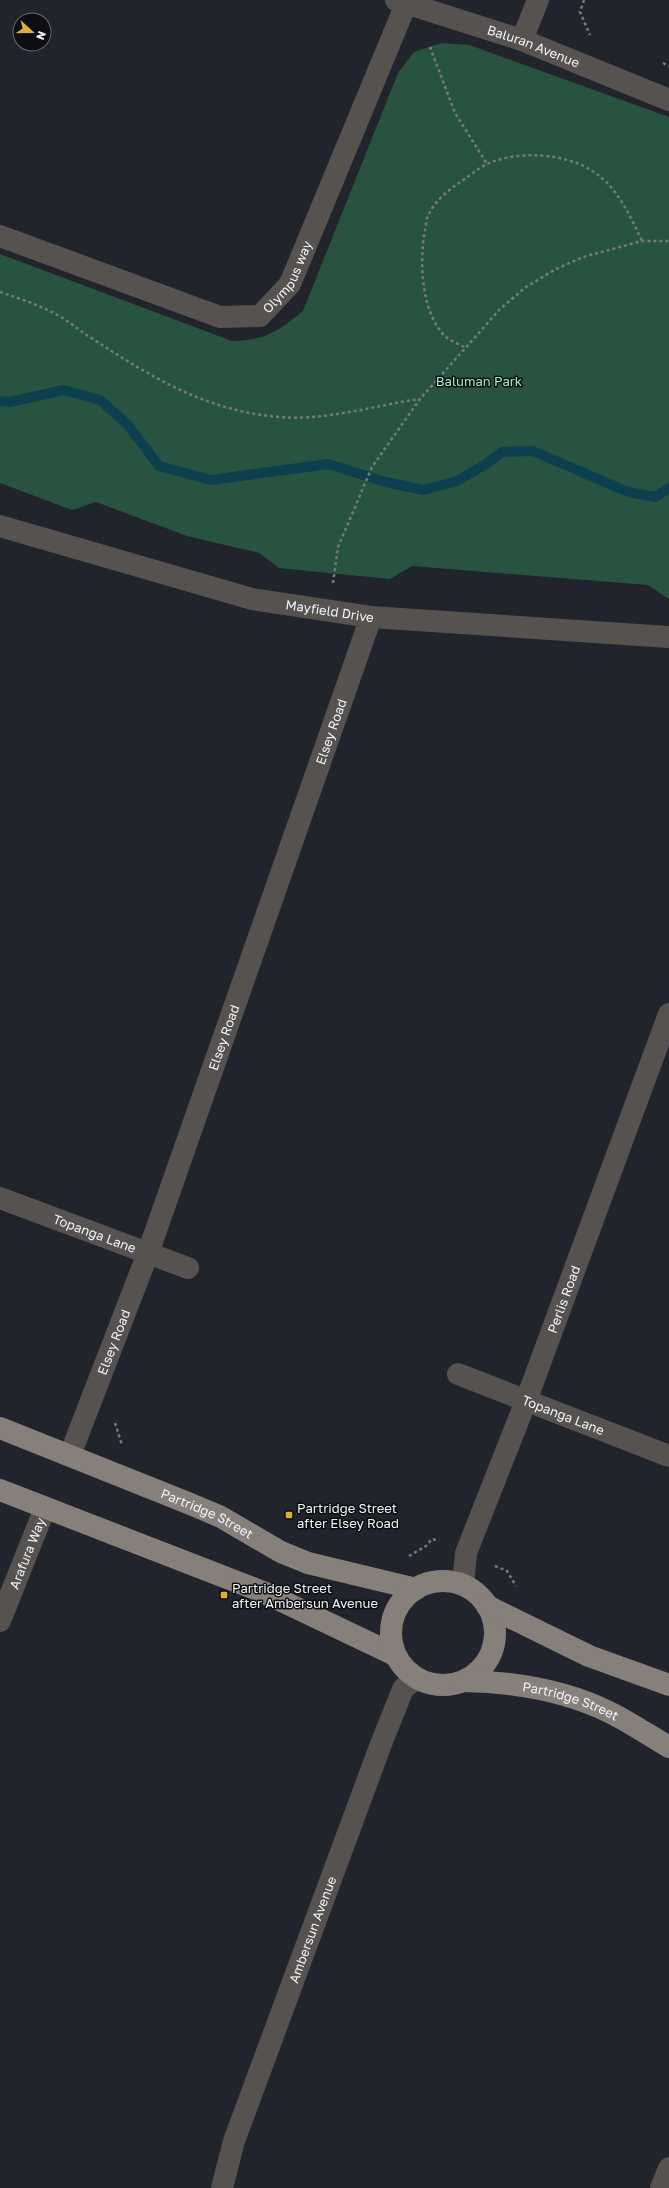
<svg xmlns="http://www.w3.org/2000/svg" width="669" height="2188" font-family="'Golos Text',sans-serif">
	<rect width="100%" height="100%" fill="#21242c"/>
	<path fill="#295341" d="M 441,43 L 469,45 L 669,117 L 669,599 L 648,585 L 412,566 L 390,579 L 279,568 L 259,553 L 187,536 L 96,502 L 72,510 L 0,483 L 0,254 L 232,341 C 264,341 279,331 303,311 L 398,73 L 414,52 Z"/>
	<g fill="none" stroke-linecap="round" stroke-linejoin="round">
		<path stroke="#0c404e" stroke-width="10" d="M 0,401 L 10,402 L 63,390 L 100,400 L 128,425 L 159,466 L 211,480 L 328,464 L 382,481 L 423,490 L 457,481 L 486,464 L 502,452 L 533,451 L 628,492 L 655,497 L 669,488"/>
		<g stroke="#777980" stroke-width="2.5" stroke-dasharray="3 3" stroke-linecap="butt">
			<path d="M 584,0 L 580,12 L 590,35"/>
			<path d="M 430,47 L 455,113 L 487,164"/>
			<path d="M 663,63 L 669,66"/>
			<path d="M 0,292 C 21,299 42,306 61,317 C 74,325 84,334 96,341 C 154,379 208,411 279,417 C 325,421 373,406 419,399"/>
			<path d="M 464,347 C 459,344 451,341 446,337 C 421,314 419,261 425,230 C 426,226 426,220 428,216 C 434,202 447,191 459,183 C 468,177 477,169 487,164 C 518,150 566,153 594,172 C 618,188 630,216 642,241"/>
			<path d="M 333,583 L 338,547 L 372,467 L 420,399 L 500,309 L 526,287 L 556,269 L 583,257 L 642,241 L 669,241"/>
			<path d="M 115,1423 L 122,1445"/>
			<path d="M 409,1556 L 426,1546 L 432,1539 L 439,1541"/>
			<path d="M 495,1566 L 507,1571 L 516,1586"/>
		</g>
		<g stroke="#565250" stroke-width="22">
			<path id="s1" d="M 396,0 L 522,40 L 669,100"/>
			<path d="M 522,40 L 538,0"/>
			<path id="s2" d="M 0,236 L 220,317 L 260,316 L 290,284 L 406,4"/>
			<path id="s3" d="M 0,526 L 252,599 L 371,617 L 669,637"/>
			<path id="s4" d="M 0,1198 L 188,1268"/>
			<path id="s5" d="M 458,1374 L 669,1456"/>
			<path id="s6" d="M 70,1455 L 148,1253 L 371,617"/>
			<path id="s7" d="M 463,1585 L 466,1553 L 526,1401 L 669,1014"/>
			<path id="s8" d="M 0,1621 L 45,1508"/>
			<path id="s9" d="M 222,2188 L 234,2141 L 381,1744 L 403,1689 L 416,1678"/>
			<path d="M 661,2188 L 669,2168"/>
		</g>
		<g stroke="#877f7a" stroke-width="22">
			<path id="s10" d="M 0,1428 L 188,1503 L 221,1517 L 281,1552 L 308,1563 L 416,1589"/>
			<path d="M 0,1490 L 263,1592 L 395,1655"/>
			<circle cx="443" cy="1633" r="52"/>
			<path d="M 487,1606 L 589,1656 L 669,1685"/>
			<path id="s11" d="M 464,1681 C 513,1682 567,1691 611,1713 C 631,1723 650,1736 669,1747"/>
		</g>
	</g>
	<g fill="#deb133" stroke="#0c0e11" stroke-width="1.5">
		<rect x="285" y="1511" width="8" height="8" rx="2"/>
		<rect x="220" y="1591" width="8" height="8" rx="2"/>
	</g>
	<g text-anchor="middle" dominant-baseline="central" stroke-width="3" stroke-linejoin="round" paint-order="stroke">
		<g font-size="13" fill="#f2f4f9" stroke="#0c0e11">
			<text stroke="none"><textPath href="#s1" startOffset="145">Baluran Avenue</textPath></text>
			<text stroke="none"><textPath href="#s2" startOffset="323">Olympus way</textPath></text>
			<text stroke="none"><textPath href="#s3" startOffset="341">Mayfield Drive</textPath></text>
			<text stroke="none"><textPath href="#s6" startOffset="769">Elsey Road</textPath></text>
			<text stroke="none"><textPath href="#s6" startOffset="445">Elsey Road</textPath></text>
			<text stroke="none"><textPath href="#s4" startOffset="101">Topanga Lane</textPath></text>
			<text stroke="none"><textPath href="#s7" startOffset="304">Perlis Road</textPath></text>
			<text stroke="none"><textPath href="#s6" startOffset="121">Elsey Road</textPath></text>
			<text stroke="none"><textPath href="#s5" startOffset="113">Topanga Lane</textPath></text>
			<text stroke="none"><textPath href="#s10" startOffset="224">Partridge Street</textPath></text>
			<text stroke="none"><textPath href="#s8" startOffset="73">Arafura Way</textPath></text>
			<text stroke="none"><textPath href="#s11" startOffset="109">Partridge Street</textPath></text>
			<text stroke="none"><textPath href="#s9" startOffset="274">Ambersun Avenue</textPath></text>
		</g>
		<g font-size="13" fill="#9af1cb" stroke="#0c0e11">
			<text x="479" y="381">Baluman Park</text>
		</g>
		<g font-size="13" fill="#f2f4f9" stroke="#0c0e11" text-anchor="start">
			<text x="297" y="1508">Partridge Street<tspan x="297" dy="15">after Elsey Road</tspan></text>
			<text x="232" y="1588">Partridge Street<tspan x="232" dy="15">after Ambersun Avenue</tspan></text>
		</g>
	</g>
	<g transform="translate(32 32) rotate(111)"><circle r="19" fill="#0c0e11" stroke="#686a6e"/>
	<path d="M0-3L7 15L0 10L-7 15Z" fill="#deb133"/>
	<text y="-6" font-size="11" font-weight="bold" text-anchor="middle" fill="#f2f4f9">N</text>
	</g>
</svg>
